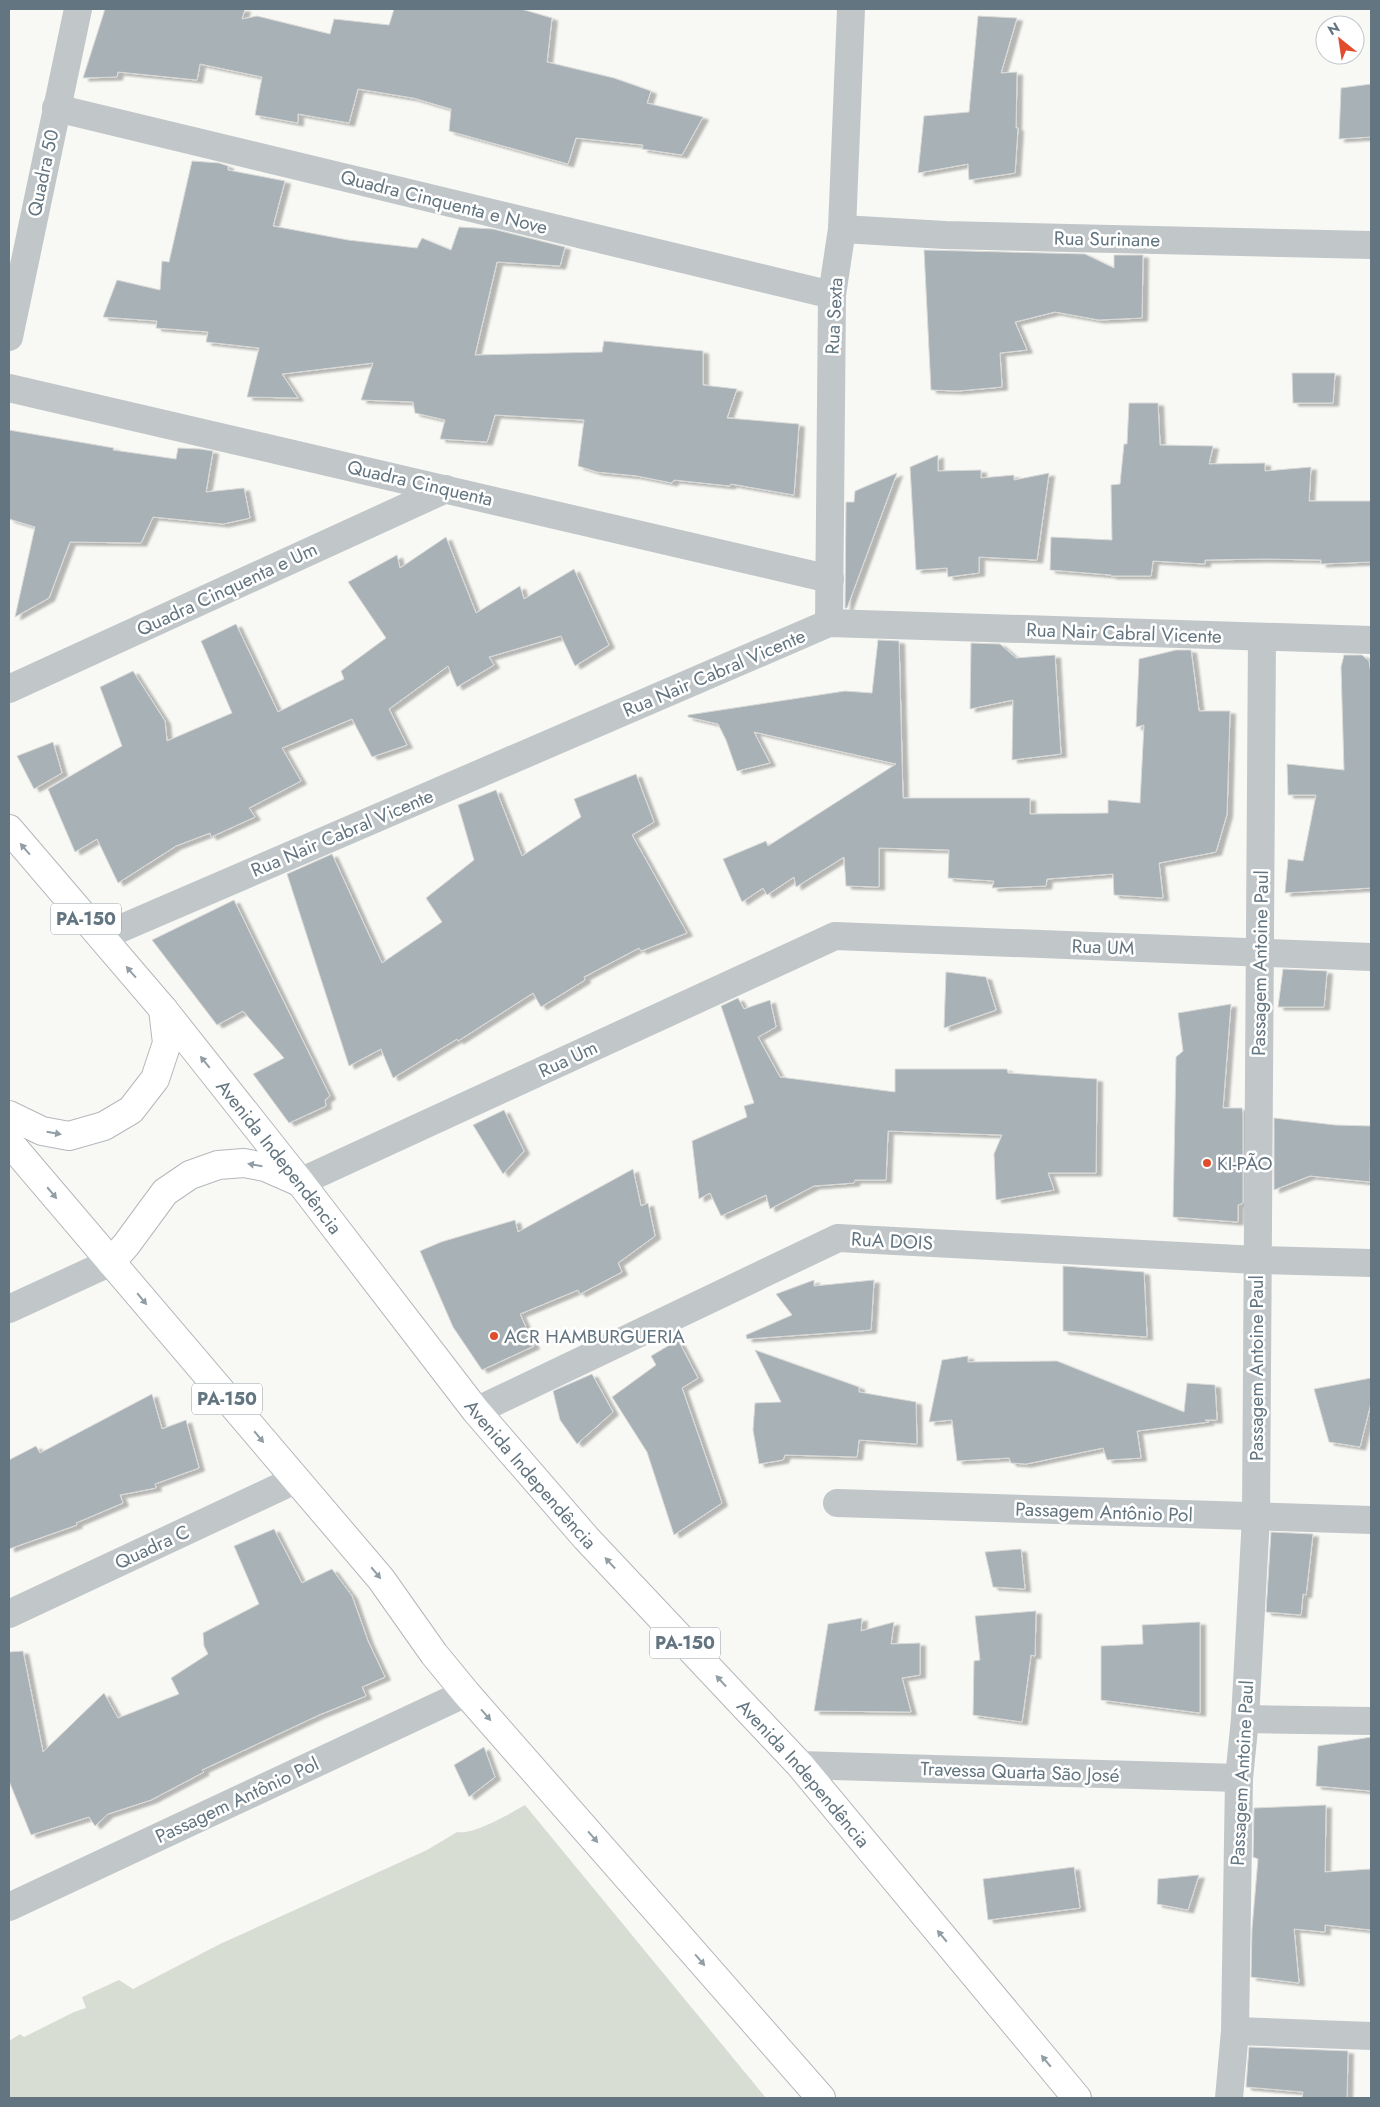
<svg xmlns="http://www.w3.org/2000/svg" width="1380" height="2107" font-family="Jost,sans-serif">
	<defs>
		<filter id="shadow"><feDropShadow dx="5.5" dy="3" stdDeviation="1" flood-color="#0004"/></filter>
	</defs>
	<rect width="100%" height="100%" fill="#f8f8f5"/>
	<path fill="#d8ddd4" d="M 525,1805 L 766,2098 L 9,2098 L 9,2041 L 20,2034 L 24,2037 L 74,2012 L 86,2008 L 82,1997 L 119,1980 L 133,1989 L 220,1944 L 427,1850 L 457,1832 C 474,1835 509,1814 525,1805 Z"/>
	<g fill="#a8b1b6" stroke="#dadad8" filter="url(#shadow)">
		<path d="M 105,9 L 245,9 L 242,19 L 257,16 L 330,34 L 334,19 L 389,25 L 394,9 L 521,9 L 552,18 L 547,62 L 614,78 L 651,91 L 647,103 L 703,117 L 682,155 L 642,149 L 643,145 L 576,138 L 568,164 L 449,131 L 451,109 L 413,98 L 358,89 L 349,123 L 298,114 L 298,123 L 255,115 L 262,77 L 200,64 L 197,80 L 118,72 L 117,77 L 83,78 Z"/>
		<path d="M 978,16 L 1017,18 L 1001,73 L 1017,72 L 1016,128 L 1018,128 L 1015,173 L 969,180 L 968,164 L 918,173 L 924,116 L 969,112 Z"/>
		<path d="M 1371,84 L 1371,137 L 1339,139 L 1341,88 Z"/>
		<path d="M 192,161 L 219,163 L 228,166 L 228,170 L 285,181 L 273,226 L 348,240 L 417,248 L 422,238 L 451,250 L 459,227 L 493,229 L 565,247 L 560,266 L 497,262 L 475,355 L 602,352 L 604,341 L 703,351 L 703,385 L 737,389 L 727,418 L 799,424 L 794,495 L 731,484 L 730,486 L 674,480 L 672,483 L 637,476 L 597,472 L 578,466 L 584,420 L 495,415 L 487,442 L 440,439 L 445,420 L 415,413 L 413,402 L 361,400 L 373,363 L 282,374 L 298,398 L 247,397 L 259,348 L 206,342 L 208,332 L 156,328 L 157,321 L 103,317 L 117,280 L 160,290 L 162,261 L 169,262 Z"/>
		<path d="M 924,250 L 1085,254 L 1114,268 L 1114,255 L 1143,255 L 1142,318 L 1099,320 L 1055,312 L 1015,322 L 1027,350 L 1000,353 L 1002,387 L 958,391 L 931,390 Z"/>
		<path d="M 1292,373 L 1335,373 L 1333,403 L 1293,403 Z"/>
		<path d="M 1129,403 L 1158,403 L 1160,445 L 1213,446 L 1209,464 L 1265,463 L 1265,471 L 1311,467 L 1309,501 L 1371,501 L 1371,562 L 1321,564 L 1321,560 L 1264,559 L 1205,560 L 1205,564 L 1153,561 L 1151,576 L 1111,576 L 1111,575 L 1050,570 L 1051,537 L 1112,540 L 1111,485 L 1120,484 L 1124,444 L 1127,444 Z"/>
		<path d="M 9,430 L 114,448 L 113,450 L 176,459 L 178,448 L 200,449 L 213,451 L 206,492 L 244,488 L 250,518 L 223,524 L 153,517 L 141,543 L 70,542 L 49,598 L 15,617 L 35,527 L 9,519 Z"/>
		<path d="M 938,455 L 938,471 L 981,470 L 981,478 L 1014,475 L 1014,480 L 1049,473 L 1037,560 L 979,557 L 979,573 L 948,577 L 947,568 L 916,570 L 910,467 Z"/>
		<path d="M 897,473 L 847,608 L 845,608 L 846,502 L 854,502 L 855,491 Z"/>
		<path d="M 446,537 L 476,613 L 520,586 L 524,599 L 574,569 L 609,645 L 575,666 L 561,636 L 489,657 L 494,665 L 457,687 L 448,666 L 389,709 L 407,745 L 372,757 L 352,719 L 282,748 L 301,781 L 249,808 L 255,817 L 211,837 L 210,833 L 176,846 L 118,883 L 97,839 L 75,852 L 48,789 L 122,746 L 100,687 L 133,671 L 165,721 L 167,741 L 232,713 L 201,641 L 236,624 L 278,712 L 344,679 L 341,671 L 386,638 L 348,582 L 397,555 L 400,568 Z"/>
		<path d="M 878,640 L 899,641 L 903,798 L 1030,798 L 1030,814 L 1108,813 L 1108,800 L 1140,803 L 1144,725 L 1136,727 L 1139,659 L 1176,650 L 1191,650 L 1199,711 L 1230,711 L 1227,814 L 1216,852 L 1159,863 L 1163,898 L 1114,895 L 1113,874 L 1047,879 L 1046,886 L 992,888 L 994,881 L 948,878 L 949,850 L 879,848 L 879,887 L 846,886 L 844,857 L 796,887 L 794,877 L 767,895 L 763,888 L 742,902 L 723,859 L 766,841 L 768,846 L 896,764 L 754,732 L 770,763 L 737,771 L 726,740 L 718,724 L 688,717 L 688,715 L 845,691 L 872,693 Z"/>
		<path d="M 971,643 L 1000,644 L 1016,658 L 1055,655 L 1061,754 L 1012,760 L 1013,700 L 970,709 Z"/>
		<path d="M 1344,655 L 1362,655 L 1369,661 L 1371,674 L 1371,888 L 1285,893 L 1288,859 L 1303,861 L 1316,795 L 1288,795 L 1287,764 L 1344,770 L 1341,667 Z"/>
		<path d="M 53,742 L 62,773 L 34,789 L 17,756 Z"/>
		<path d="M 636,774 L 654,822 L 632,835 L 687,933 L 641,951 L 639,948 L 584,977 L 585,980 L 541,1007 L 533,993 L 458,1041 L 457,1039 L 393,1078 L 381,1049 L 349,1066 L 287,874 L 332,854 L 382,963 L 442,922 L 426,898 L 474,860 L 458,805 L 496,790 L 522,856 L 581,817 L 574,799 Z"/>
		<path d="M 234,900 L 330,1096 L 325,1100 L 326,1106 L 289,1123 L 253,1074 L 284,1058 L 243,1011 L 217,1025 L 152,940 Z"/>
		<path d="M 1283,969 L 1327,971 L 1324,1007 L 1278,1007 Z"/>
		<path d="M 946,972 L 986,977 L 996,1010 L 944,1028 Z"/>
		<path d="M 738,998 L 744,1009 L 770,1000 L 776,1027 L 758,1037 L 780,1077 L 895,1092 L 895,1069 L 1007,1069 L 1008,1073 L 1097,1079 L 1096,1173 L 1048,1173 L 1054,1190 L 996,1200 L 994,1154 L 1002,1135 L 888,1131 L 886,1180 L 855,1180 L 854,1183 L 814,1186 L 770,1209 L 766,1195 L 721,1216 L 710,1193 L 699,1199 L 692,1141 L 747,1117 L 744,1106 L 754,1103 L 721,1006 Z"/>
		<path d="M 1231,1004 L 1223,1108 L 1242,1108 L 1243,1114 L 1243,1203 L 1238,1205 L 1238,1222 L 1173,1217 L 1176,1057 L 1183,1051 L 1178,1013 Z"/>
		<path d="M 504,1110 L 524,1151 L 503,1174 L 473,1125 Z"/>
		<path d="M 1274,1118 L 1335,1125 L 1371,1126 L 1370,1182 L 1310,1176 L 1274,1190 Z"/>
		<path d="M 633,1169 L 641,1206 L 648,1203 L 655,1236 L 618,1263 L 622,1272 L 580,1294 L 578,1290 L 520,1314 L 534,1346 L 482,1370 L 453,1327 L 420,1251 L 441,1242 L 515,1220 L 518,1232 Z"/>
		<path d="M 1063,1266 L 1144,1272 L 1147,1337 L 1063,1331 Z"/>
		<path d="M 814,1280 L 814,1286 L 874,1280 L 871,1330 L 747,1339 L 746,1335 L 792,1315 L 776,1294 Z"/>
		<path d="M 678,1340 L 698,1378 L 682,1388 L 722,1503 L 674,1535 L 647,1452 L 612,1397 L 656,1365 L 651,1356 Z"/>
		<path d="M 755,1350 L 859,1387 L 859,1392 L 916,1402 L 917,1444 L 859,1440 L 857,1457 L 785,1455 L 783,1460 L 759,1464 L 753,1430 L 755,1403 L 781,1402 Z"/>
		<path d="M 968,1356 L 968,1362 L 1057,1361 L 1184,1412 L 1187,1383 L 1215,1385 L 1217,1420 L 1205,1420 L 1209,1422 L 1137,1431 L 1141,1458 L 1107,1460 L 1103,1448 L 1026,1464 L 1011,1463 L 1009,1458 L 957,1461 L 952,1420 L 929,1422 L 942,1360 Z"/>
		<path d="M 592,1374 L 613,1412 L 577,1444 L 560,1420 L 553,1391 Z"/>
		<path d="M 1371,1378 L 1371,1403 L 1360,1447 L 1329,1442 L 1314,1389 Z"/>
		<path d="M 152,1394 L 162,1429 L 186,1420 L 199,1468 L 155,1484 L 156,1488 L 120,1495 L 123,1503 L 76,1523 L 77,1525 L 9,1549 L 9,1460 L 36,1446 L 40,1453 Z"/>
		<path d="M 274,1529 L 302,1583 L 332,1569 L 352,1596 L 368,1641 L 385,1677 L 362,1687 L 366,1696 L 319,1715 L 202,1770 L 204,1772 L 151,1800 L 108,1814 L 95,1826 L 89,1817 L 31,1835 L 9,1781 L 9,1652 L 23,1651 L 43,1752 L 104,1693 L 118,1718 L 179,1694 L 171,1678 L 208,1654 L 204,1646 L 203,1633 L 259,1604 L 234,1546 Z"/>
		<path d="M 1271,1532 L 1313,1534 L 1306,1595 L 1303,1594 L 1301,1615 L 1266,1612 Z"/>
		<path d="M 1021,1549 L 1025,1589 L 993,1587 L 985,1552 Z"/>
		<path d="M 1036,1611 L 1035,1656 L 1031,1655 L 1022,1722 L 973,1715 L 974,1661 L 980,1660 L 975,1616 Z"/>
		<path d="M 862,1618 L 861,1631 L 894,1622 L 891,1644 L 920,1643 L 920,1675 L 902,1678 L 911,1712 L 814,1711 L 828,1624 Z"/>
		<path d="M 1200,1622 L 1200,1713 L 1101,1700 L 1101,1646 L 1143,1644 L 1142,1625 Z"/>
		<path d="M 1371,1737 L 1371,1791 L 1316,1786 L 1318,1746 Z"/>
		<path d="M 484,1747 L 495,1777 L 469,1797 L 454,1765 Z"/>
		<path d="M 1326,1805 L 1325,1872 L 1371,1869 L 1371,1930 L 1325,1925 L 1325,1932 L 1294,1929 L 1299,1983 L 1251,1977 L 1252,1929 L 1258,1859 L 1253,1857 L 1254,1808 Z"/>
		<path d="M 1074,1867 L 1080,1908 L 988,1920 L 983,1879 Z"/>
		<path d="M 1199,1875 L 1188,1910 L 1157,1904 L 1158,1879 Z"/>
		<path d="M 1249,2047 L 1348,2051 L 1347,2098 L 1302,2098 L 1303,2092 L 1246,2087 Z"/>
	</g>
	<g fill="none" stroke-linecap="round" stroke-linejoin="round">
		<defs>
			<g id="major">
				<path id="s1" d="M 9,829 L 163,1009 L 300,1182 L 476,1411 L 586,1538 L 800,1765 L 1077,2098"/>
				<path d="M 9,1115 L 42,1131 L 69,1136 L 104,1126 L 131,1110 L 155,1079 L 167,1043 L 163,1009"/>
				<path d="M 9,1142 L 381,1579 L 434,1654 L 466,1693 L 821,2098"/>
				<path d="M 111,1262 L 126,1245 L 165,1192 L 190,1175 L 218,1165 L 244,1163 L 265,1167 L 297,1181"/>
			</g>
		</defs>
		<use href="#major" stroke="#b3b8bc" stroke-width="30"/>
		<g stroke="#c1c6c9" stroke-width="28">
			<path d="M 56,108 L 832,295"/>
			<path d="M 842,229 L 945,235 L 1371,245"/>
			<path d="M 9,337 L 78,9"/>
			<path d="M 9,388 L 830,579"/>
			<path d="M 829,623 L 832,295 L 842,229 L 851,9"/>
			<path d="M 9,689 L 446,489"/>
			<path d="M 101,937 L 829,623 L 1371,640"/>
			<path d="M 300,1182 L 835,936 L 1371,957"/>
			<path d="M 9,1309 L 111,1262"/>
			<path d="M 476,1411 L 838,1238 L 1256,1260 L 1371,1263"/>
			<path d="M 837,1503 L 1371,1520"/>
			<path d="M 9,1614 L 295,1480"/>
			<path d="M 1245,1719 L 1371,1721"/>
			<path d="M 800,1765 L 1239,1778"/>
			<path d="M 9,1907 L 466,1693"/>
			<path d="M 1235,2031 L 1371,2036"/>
			<path d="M 1229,2098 L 1235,2031 L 1239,1778 L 1245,1719 L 1256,1517 L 1262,637"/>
		</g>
		<use href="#major" stroke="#fff" stroke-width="28"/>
	</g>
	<defs><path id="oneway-solid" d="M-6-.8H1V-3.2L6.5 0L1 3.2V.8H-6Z" transform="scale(1.25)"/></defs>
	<g fill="#929ea6">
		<use href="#oneway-solid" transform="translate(25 849) rotate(-131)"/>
		<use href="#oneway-solid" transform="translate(131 972) rotate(-131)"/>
		<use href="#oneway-solid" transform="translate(205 1062) rotate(-129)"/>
		<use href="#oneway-solid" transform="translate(54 1133) rotate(10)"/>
		<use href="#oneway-solid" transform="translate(255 1165) rotate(-170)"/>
		<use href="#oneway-solid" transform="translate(52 1193) rotate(50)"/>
		<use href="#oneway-solid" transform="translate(142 1299) rotate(50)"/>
		<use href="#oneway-solid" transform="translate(259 1437) rotate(50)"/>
		<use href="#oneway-solid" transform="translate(610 1563) rotate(-133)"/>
		<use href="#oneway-solid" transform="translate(376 1573) rotate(50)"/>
		<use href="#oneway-solid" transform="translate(721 1681) rotate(-133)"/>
		<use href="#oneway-solid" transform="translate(486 1715) rotate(49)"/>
		<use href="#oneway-solid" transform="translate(593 1837) rotate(49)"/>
		<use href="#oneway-solid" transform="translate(942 1936) rotate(-130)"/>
		<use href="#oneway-solid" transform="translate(700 1960) rotate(49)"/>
		<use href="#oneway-solid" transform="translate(1046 2061) rotate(-130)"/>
	</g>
	<g fill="#e14c2c" stroke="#fff" stroke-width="2">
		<circle cx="1207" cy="1163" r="5"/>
		<circle cx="494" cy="1336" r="5"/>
	</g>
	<g text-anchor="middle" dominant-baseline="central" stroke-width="5" stroke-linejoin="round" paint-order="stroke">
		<g fill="#fff" stroke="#929ea6" stroke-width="1">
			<rect x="51" y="903.5" width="70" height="31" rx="4"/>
			<rect x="192" y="1383.5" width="70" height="31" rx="4"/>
			<rect x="650" y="1627.5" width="70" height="31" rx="4"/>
		</g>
		<g font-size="18" font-weight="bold" fill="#637580">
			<text x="86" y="919">PA-150</text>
			<text x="227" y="1399">PA-150</text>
			<text x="685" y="1643">PA-150</text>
		</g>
		<g font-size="19" fill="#637580" stroke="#fff">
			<text transform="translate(43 173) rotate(-78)">Quadra 50</text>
			<text transform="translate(444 202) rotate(14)">Quadra Cinquenta e Nove</text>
			<text transform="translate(1107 239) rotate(1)">Rua Surinane</text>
			<text transform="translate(834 316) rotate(-87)">Rua Sexta</text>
			<text transform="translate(420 483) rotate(13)">Quadra Cinquenta</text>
			<text transform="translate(227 589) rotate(-25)">Quadra Cinquenta e Um</text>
			<text transform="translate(1124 633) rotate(2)">Rua Nair Cabral Vicente</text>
			<text transform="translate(714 673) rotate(-23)">Rua Nair Cabral Vicente</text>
			<text transform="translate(342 833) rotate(-23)">Rua Nair Cabral Vicente</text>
			<text transform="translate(1103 947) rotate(2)">Rua UM</text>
			<text transform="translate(1260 963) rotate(-89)">Passagem Antoine Paul</text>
			<text transform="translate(568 1059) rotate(-25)">Rua Um</text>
			<text stroke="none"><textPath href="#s1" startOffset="425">Avenida Independência</textPath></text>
			<text transform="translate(892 1241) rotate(3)">RuA DOIS</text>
			<text transform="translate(1256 1368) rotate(-90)">Passagem Antoine Paul</text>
			<text stroke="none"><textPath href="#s1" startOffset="830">Avenida Independência</textPath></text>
			<text transform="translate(1104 1512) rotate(2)">Passagem Antônio Pol</text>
			<text transform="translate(152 1547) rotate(-25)">Quadra C</text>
			<text transform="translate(1020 1772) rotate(2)">Travessa Quarta São José</text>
			<text transform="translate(1242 1773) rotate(-87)">Passagem Antoine Paul</text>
			<text stroke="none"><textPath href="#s1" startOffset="1235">Avenida Independência</textPath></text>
			<text transform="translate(237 1800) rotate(-25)">Passagem Antônio Pol</text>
		</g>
		<g font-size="19" fill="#637580" stroke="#fff" text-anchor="start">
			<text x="1217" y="1163">KI-PÃO</text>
			<text x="504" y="1336">ACR HAMBURGUERIA</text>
		</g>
	</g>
	<rect width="1380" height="2107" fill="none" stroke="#637580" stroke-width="20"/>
	<g transform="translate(1340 40) rotate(330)"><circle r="24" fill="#ffffff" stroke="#c1c8cc"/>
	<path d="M0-4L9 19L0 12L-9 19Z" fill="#e14c2c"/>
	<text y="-8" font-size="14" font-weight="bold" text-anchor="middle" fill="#637580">N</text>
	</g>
</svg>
